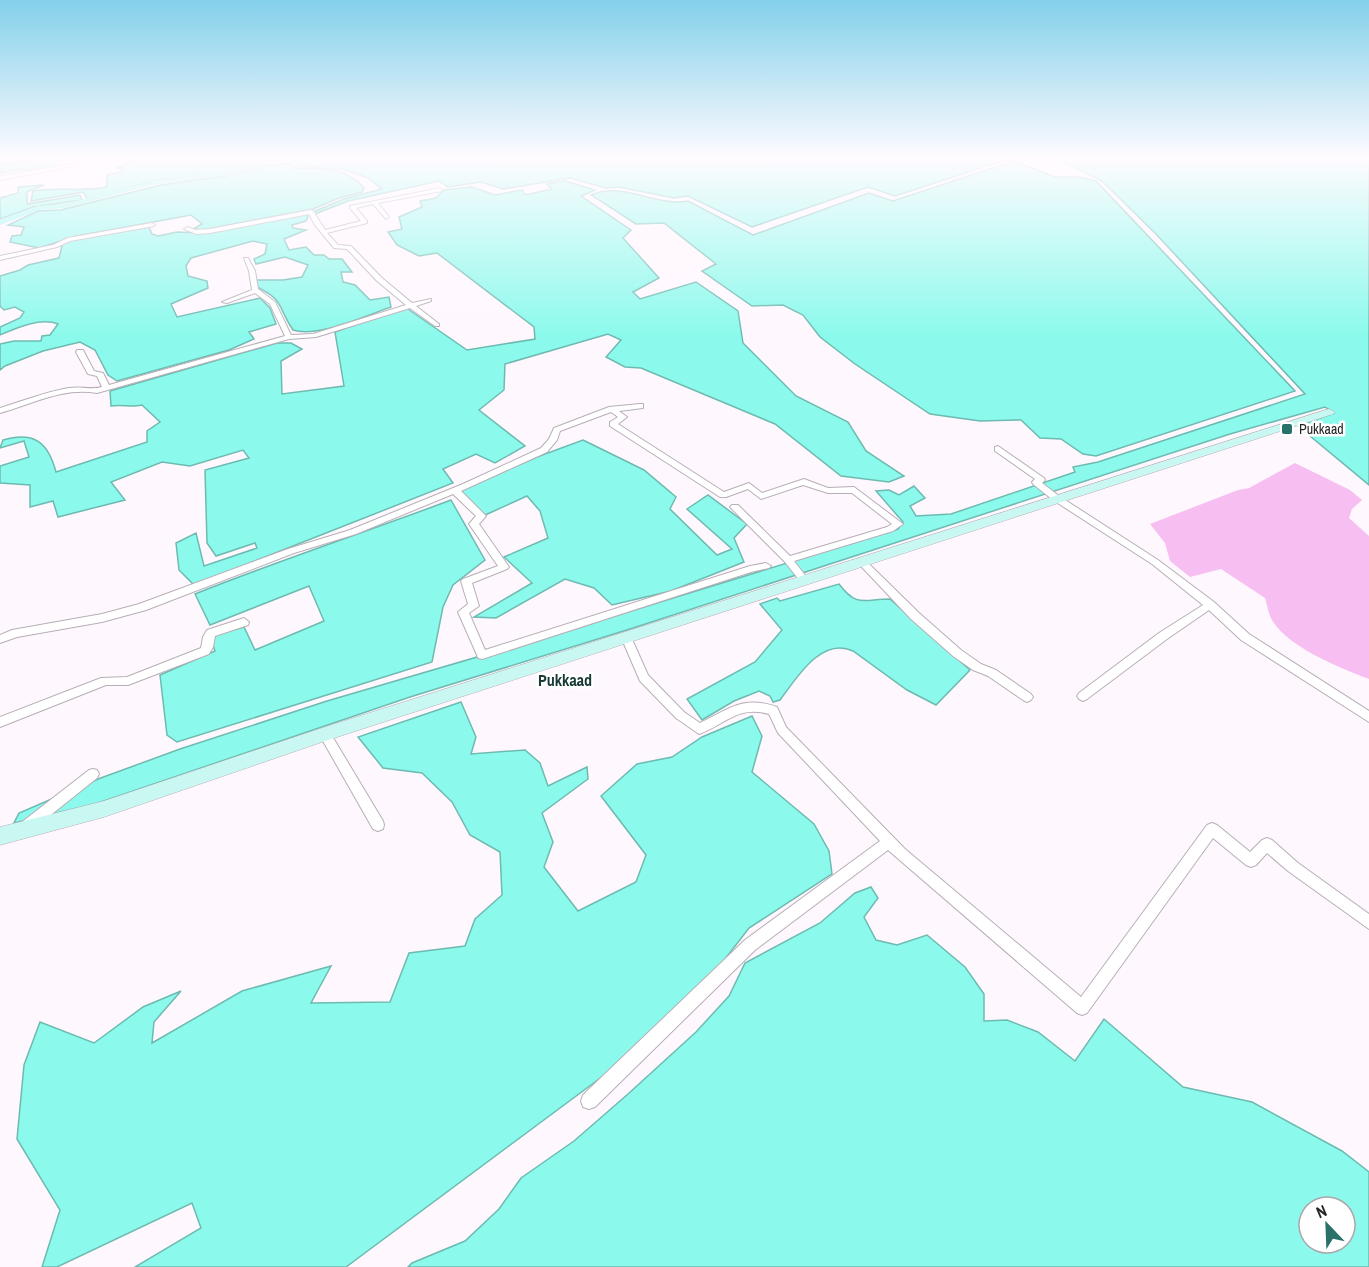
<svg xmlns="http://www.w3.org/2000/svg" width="1369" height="1267" font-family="'Archivo Narrow',sans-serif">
	<rect width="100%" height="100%" fill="#fff7fe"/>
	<path fill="#f7bef2" d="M 1295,463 L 1350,490 L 1362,500 L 1352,509 L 1349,518 L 1369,536 L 1369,679 C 1342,669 1282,645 1270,616 C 1268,611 1267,604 1265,598 L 1221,569 L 1190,577 L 1170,561 L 1165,543 L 1150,524 L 1238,490 L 1249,488 Z"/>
	<g fill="#8bfaec" stroke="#6dbab1" stroke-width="1.5" fill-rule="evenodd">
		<path d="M 39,158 L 66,158 L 58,161 L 53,167 L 23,171 L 23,169 L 0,173 L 0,165 Z"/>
		<path d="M 126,158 L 268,158 L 270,159 C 241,176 188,176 155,181 C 132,185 110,195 87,199 L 83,192 L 31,201 L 33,191 C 58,187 82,192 107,187 L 107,175 L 121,172 L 122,168 L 116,168 L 130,163 Z"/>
		<path d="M 279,158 L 1011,158 L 895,196 L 868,187 L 752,227 L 688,196 L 674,198 L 619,187 L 606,188 L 570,178 L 503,189 L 481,182 L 448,187 L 439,181 L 348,201 L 315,214 L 313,212 L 344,199 L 382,189 L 368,178 L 342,169 L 298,166 L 299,163 Z"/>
		<path d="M 1056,158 L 1369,158 L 1369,485 L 1298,426 L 1334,413 L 1325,407 L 1230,434 L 630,629 L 410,697 L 95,804 L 14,823 L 19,813 L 98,779 L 180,749 L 327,701 L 559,633 L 898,529 L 903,522 L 876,491 L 889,490 L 899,495 L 914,486 L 925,498 L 910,506 L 916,516 L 951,514 L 1075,472 L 1073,467 L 1098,462 L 1305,394 L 1155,233 L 1102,181 Z"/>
		<path d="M 1014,161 L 1055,177 L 1079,177 L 1096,181 L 1295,391 L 1096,456 L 1083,454 L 1061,439 L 1040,438 L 1021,420 L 980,421 L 930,414 L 855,364 L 820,337 L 803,315 L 783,305 L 752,306 L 702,271 L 716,264 L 664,223 L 636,224 L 591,195 C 623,181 656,207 688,201 L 753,235 L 869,193 L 893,201 Z"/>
		<path d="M 285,164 L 293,165 L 295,168 C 320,169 346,166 364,188 L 362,192 L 339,198 L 313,209 L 203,230 L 193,229 L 202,224 L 191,215 L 77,236 L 39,248 L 10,242 L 12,236 L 21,235 L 24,227 L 8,225 L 38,211 L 61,210 L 161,185 L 226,176 L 270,165 Z"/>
		<path d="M 565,181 L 595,190 L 581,196 L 631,230 L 623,238 L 659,278 L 633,292 L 640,299 L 696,282 L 738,311 L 743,343 L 796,396 L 848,422 L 866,451 L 904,476 L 889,482 L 841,476 L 775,424 L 641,368 L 625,367 L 606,357 L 621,340 L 608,334 L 505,364 L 504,390 L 479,410 L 525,446 L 495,463 L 476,454 L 443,469 L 453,483 L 194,585 L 179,570 L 176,543 L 196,533 L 204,566 L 257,548 L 255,543 L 216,556 L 207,543 L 205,470 L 249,458 L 243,450 L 190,466 L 162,462 L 111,482 L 125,500 L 58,517 L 53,501 L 30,507 L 30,485 L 0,483 L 0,466 L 29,457 L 24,441 L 0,448 L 3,440 C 34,431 48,442 56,472 L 147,442 L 147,431 L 160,422 L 142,405 C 131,408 123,404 111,406 L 110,391 L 277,343 L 291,343 L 302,349 L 281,361 L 282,394 L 344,386 L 335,332 L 405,307 L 467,350 L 535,339 L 534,327 L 437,253 L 419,256 L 397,245 L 388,232 L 402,229 L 399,217 L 422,207 L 420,201 L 436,198 L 444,190 L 472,187 L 495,195 L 522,190 L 525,195 L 552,189 L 547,184 Z"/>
		<path d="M 44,185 L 27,192 L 27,204 L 80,195 L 82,200 L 33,207 L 0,219 L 0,198 L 18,193 L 18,187 Z"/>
		<path d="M 306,214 L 308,217 L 306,221 L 292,225 L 293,228 L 306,230 L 284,239 L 289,250 L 306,247 L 314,255 L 324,255 L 329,259 L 342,259 L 352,272 L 341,272 L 343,282 L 355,285 L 370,300 L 389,297 L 391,307 C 365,316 317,338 293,330 C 276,305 286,301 255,286 L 253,280 L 283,280 L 302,277 L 308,265 L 285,257 L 256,264 L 254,259 L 265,254 L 267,244 L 253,241 L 191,258 L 186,266 L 188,276 L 207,281 L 208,288 L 171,304 L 177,317 L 260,298 L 270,308 L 276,324 L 249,332 L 254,339 L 229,350 L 117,381 L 108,375 L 95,350 L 80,342 L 43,351 L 5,366 L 0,370 L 0,344 L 14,341 L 41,341 L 42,336 L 50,335 L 58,324 C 41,317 16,328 0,335 L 0,327 L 20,318 L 24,312 L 15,307 L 4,310 L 0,306 L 0,276 L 20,270 L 28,265 L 59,258 L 63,242 L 149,227 L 152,234 L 158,236 L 177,232 L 203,233 Z"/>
		<path d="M 583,440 L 644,470 L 676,497 L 670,509 L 717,555 L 732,549 L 687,509 L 708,495 L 747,524 L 734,538 L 744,562 L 671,591 L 612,605 L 594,588 L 565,579 L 496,618 L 474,617 L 532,583 L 504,557 L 548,538 L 540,511 L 527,496 L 483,516 L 459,491 L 537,457 Z"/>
		<path d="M 451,500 L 485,560 L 453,585 L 443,607 L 432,662 L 177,742 L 167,735 L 160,675 L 215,651 L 210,636 L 244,627 L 255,650 L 324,621 L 309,586 L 210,625 L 195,594 C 280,560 366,532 451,500 Z"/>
		<path d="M 839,584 C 857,608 864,599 890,599 L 970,670 L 936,705 L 907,690 L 853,651 C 821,636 796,679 780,700 L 773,702 L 770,696 L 759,691 L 734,701 L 702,720 L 687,699 L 755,662 L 782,630 L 760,604 L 777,598 L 780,601 Z"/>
		<path d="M 461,702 L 476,737 L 471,754 L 525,750 L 540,763 L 548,786 L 587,767 L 588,779 L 542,813 L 553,842 L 544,867 L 578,911 L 636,882 L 646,855 L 601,796 L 637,764 L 672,757 L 702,737 L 752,716 L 762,736 L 752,772 L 814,824 L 829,851 L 832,874 L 749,928 L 715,972 L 626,1059 L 346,1267 L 135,1267 L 201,1228 L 192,1203 L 57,1267 L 42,1267 L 60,1210 L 17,1139 L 24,1065 L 40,1022 L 94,1043 L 143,1007 L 181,991 L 154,1022 L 152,1043 L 242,991 L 331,966 L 311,1003 L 390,1002 L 409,953 L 465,946 L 475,919 L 502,895 L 500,852 L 470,835 L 452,802 L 422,773 L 383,768 L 358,737 Z"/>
		<path d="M 871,887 L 878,898 L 864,917 L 876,940 L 897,945 L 927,935 L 965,967 L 984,994 L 984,1021 L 1007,1020 L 1038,1032 L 1075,1061 L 1104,1019 L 1183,1087 L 1252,1102 L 1342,1151 L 1369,1172 L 1369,1267 L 408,1267 L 412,1263 L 465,1241 L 499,1209 L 521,1178 L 574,1141 L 628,1094 L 696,1032 L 729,996 L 745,963 L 820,923 L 855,893 ZM 1309,1207 L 1345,1207 L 1345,1243 L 1309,1243 Z"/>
	</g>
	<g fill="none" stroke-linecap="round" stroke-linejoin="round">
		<path fill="#8bfaec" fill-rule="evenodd" d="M 277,158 L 285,159 L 231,175 L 153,185 L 65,208 L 39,210 L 0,225 L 0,220 L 38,206 L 65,204 L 153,181 L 231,171 Z"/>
		<defs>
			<g id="street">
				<path d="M 78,163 L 80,165 L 0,180 L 0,176 Z"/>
				<path d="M 440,188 L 442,191 L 378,203 L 389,217 L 386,219 L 373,204 L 356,208 L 367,221 L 367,223 L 327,233 L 338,245 L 351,246 L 382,278 L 412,303 L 431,299 L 431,301 L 416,306 L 439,324 L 439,326 L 435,326 L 410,308 L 316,337 L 289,339 L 97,393 C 63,387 32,404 0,413 L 0,408 C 23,401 45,392 69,388 C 80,386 92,390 102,387 L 97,376 L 88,374 L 76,352 L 77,350 L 83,350 L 94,371 L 103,373 L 109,385 L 285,336 L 270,304 L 255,293 L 227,303 L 222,302 L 252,290 L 249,271 L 244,258 L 248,258 L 255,271 L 258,289 L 275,302 L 291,335 L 313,334 L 406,305 L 377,281 L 347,249 L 334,248 L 315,225 L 309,214 L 210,233 L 196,234 L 184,229 L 187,227 L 196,230 L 210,229 L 311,210 L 313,211 L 325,230 L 361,221 L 350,208 L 350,206 Z"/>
				<path d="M 152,223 L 155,225 L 154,226 L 70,241 L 57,247 L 0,260 L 0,256 L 53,245 L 68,238 Z"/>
				<path d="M 640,404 L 643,404 L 643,408 L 619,411 L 627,417 L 618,424 L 724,492 L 749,483 L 762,493 L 804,479 L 828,488 L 854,487 L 903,524 L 893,531 L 794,561 L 808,579 L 806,581 L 800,581 L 785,562 L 730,507 L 732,505 L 738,505 L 790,556 L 887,527 L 892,524 L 852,493 L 828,493 L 803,485 L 761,499 L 748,489 L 726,497 L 720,497 L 610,426 L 610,422 L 618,417 L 611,412 L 560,431 L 557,440 L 547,452 L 461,491 L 486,516 L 479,524 L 509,567 L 507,569 L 472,583 L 479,606 L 469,613 L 485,650 L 750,566 L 766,563 L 771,566 L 769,568 L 751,572 L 482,659 L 478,658 L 477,655 L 458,612 L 468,604 L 461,581 L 463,579 L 498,566 L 469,524 L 476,516 L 453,494 L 356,534 L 294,553 L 146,610 L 102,622 L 17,637 L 0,643 L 0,635 L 12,630 L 102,614 L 139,604 L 288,549 L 350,530 L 463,484 L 541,448 L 549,439 L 554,428 L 609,407 Z"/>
				<path d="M 998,446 L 1044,478 L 1045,480 L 1042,483 L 1059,496 L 1158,560 L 1214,602 L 1249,634 L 1369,711 L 1369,722 L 1241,640 L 1209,610 L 1167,639 L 1087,699 L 1083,701 L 1079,699 L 1077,696 L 1079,693 L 1159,633 L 1203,605 L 1152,564 L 1053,500 L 1033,484 L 1032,482 L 1035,479 L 995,451 L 995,447 Z"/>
				<path d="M 861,558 L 864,559 L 919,613 L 961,650 L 981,664 L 996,670 L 1031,694 L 1033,697 L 1031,700 L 1027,702 L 1023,700 L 988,676 L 973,670 L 953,656 L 911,619 L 858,563 L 856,561 L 858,559 Z"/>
				<path d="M 244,618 L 249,622 L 248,625 L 215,636 L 213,647 L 209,654 L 128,685 L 106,685 L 0,727 L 0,717 L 101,678 L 127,677 L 201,648 L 203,637 L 207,630 Z"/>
				<path d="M 626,633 L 630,634 L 631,637 L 648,675 L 684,712 L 700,723 C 729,709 743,695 777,707 L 786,727 L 905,849 L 1081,997 L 1207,825 L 1212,823 L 1217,825 L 1250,852 L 1262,840 L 1267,838 L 1272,840 L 1298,863 L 1369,914 L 1369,929 L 1288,871 L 1267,853 L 1256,865 L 1251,867 L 1246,865 L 1213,838 L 1087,1013 L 1082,1015 L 1077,1013 L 888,850 L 755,950 L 595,1107 L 589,1109 L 583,1107 L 581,1101 L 583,1095 L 745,940 L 880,841 L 778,733 L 769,714 C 738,705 726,724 699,734 L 676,718 L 640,681 L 621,637 L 622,634 Z"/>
				<path d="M 325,729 L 329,731 L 383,821 L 384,825 L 383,829 L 378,831 L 373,829 L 319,734 L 321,731 Z"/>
				<path d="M 93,769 L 97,770 L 99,774 L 97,778 L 32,830 L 27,832 L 22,830 L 21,826 L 22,822 L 89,770 Z"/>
			</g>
			<path id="secondary" d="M 1329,409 L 1335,412 L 1333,414 L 325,741 L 104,817 L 0,845 L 0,827 L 104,801 L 325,727 Z"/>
		</defs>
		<use href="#street" stroke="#b7aeb6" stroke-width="2"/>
		<use href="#secondary" stroke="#b7aeb6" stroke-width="1"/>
		<use href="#street" fill="#fff" fill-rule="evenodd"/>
		<use href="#secondary" fill="#c9f8f3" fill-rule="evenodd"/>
	</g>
	<linearGradient id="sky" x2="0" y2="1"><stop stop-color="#83d0ea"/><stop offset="0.47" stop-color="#fffbff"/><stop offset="1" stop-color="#fffbff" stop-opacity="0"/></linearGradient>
	<rect width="1369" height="336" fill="url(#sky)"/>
	<rect fill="#297169" stroke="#fff" stroke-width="2" x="1281" y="423" width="12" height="12" rx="3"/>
	<g text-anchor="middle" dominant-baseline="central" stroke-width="5" stroke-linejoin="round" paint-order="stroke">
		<g font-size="14" fill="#272427" stroke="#fff" text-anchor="start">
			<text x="1299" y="429">Pukkaad</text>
		</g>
		<g font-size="16" font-weight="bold" fill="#183936" stroke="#fff">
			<text x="565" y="680">Pukkaad</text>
		</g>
	</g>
	<g transform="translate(1327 1225) rotate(337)"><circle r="28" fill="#ffffff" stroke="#a9a7a9" stroke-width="1.5"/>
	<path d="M0-4.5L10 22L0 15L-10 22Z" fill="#297169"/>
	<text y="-9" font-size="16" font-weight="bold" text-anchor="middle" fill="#272427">N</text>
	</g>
</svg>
